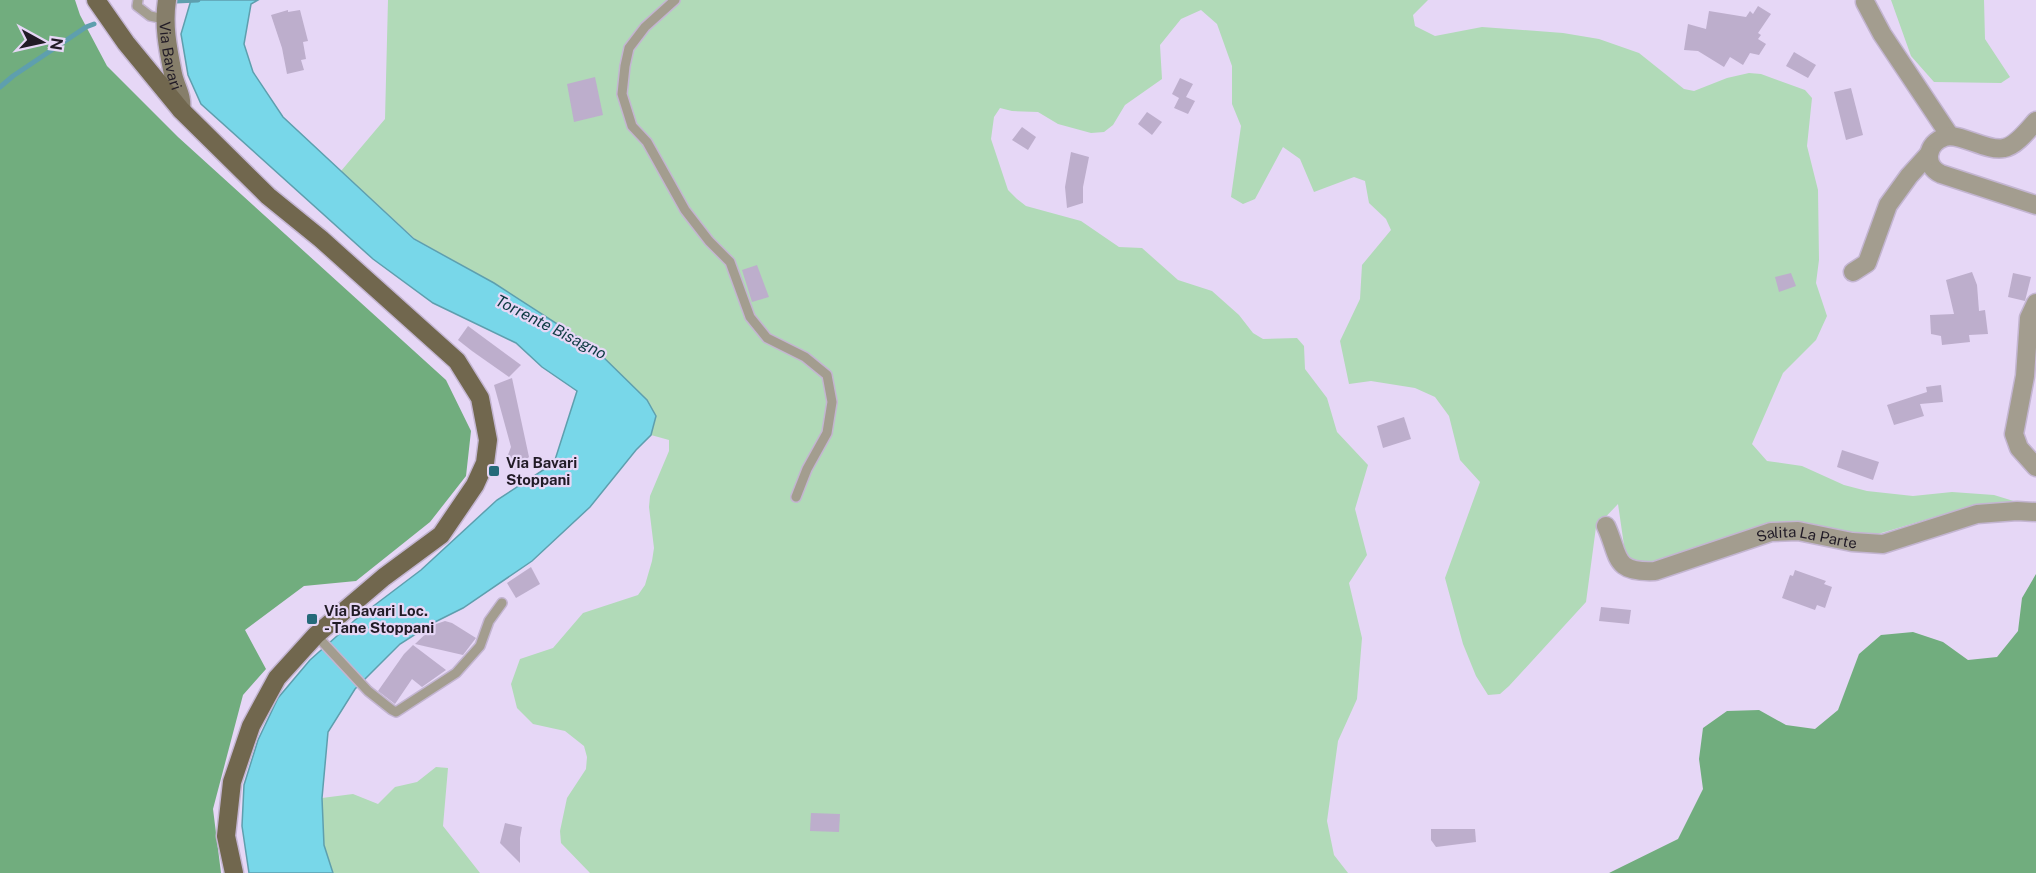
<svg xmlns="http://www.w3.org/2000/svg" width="2036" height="873" font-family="'Public Sans',sans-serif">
	<rect width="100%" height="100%" fill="#e6d7f6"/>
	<g fill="#b1dab8">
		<path d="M 388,0 L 1428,0 L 1413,15 L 1415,26 L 1435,36 L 1482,27 L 1563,33 L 1599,39 L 1639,53 L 1684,89 L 1694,91 L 1727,78 L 1749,73 L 1761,74 L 1805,90 L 1812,98 L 1807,146 L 1818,190 L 1819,260 L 1816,283 L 1827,316 L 1816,340 L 1783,373 L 1752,444 L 1767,461 L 1802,466 L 1844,485 L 1867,491 L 1913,496 L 1952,492 L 1994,495 L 2020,503 L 1975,505 L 1878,534 L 1867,535 L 1778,525 L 1708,543 L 1648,564 L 1626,559 L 1618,504 L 1596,527 L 1586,602 L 1509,686 L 1500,694 L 1488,695 L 1476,676 L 1463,644 L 1445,578 L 1480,482 L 1460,460 L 1449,416 L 1435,397 L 1415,388 L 1371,381 L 1349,384 L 1340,341 L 1360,299 L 1362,265 L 1391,230 L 1386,219 L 1369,203 L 1365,181 L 1354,177 L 1314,192 L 1300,159 L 1283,147 L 1255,199 L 1243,204 L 1231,197 L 1241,126 L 1232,104 L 1232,66 L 1217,24 L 1201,10 L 1181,19 L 1160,45 L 1162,79 L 1125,105 L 1113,125 L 1104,132 L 1091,133 L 1058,124 L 1038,112 L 1012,111 L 1000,108 L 994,117 L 991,139 L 1008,190 L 1017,199 L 1026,206 L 1081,221 L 1119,247 L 1142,248 L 1178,280 L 1212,291 L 1239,315 L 1253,333 L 1263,339 L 1297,338 L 1304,346 L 1305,369 L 1327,398 L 1337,432 L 1368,465 L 1355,509 L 1367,555 L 1349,583 L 1362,638 L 1357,699 L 1338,741 L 1327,821 L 1334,855 L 1348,873 L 590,873 L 561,843 L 560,831 L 567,798 L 586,769 L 587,757 L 584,746 L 565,731 L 533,724 L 517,708 L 511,684 L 520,659 L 553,648 L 583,613 L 638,595 L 645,585 L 652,561 L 654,548 L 649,507 L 650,496 L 669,451 L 669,440 L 651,435 L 656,416 L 593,347 L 494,283 L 415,239 L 341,171 L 385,119 Z"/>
		<path d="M 1891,0 L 1984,0 L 1985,39 L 2010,77 L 2001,83 L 1934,82 L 1911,56 Z"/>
		<path d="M 436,767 L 448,768 L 443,826 L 480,873 L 333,873 L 324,845 L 322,798 L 353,794 L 378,804 L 395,787 L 417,782 Z"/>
	</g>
	<g fill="#71ad7e">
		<path d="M 0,0 L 75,0 L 80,15 L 107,66 L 178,137 L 446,380 L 471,431 L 466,476 L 430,522 L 356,581 L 304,586 L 245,630 L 266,669 L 243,695 L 213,809 L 221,873 L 0,873 Z"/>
		<path d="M 2036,574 L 2036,873 L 1609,873 L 1678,839 L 1703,789 L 1699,759 L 1703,728 L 1727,711 L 1759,710 L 1786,725 L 1815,729 L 1838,710 L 1859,654 L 1881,635 L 1913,632 L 1943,642 L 1968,660 L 1997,657 L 2018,631 L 2022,598 Z"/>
	</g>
	<path fill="#78d7e9" stroke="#5e9fae" stroke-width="1.5" d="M 191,0 L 258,0 L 251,4 L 244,44 L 253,72 L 283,117 L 414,239 L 494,283 L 593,347 L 647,400 L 656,416 L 651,435 L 636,450 L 590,507 L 532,561 L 463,608 L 433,623 L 400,644 L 355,689 L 328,732 L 322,798 L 324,845 L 333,873 L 249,873 L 242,826 L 244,785 L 258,740 L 278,698 L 310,660 L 355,620 L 421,570 L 497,500 L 554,463 L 577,391 L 542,367 L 516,343 L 433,303 L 373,259 L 201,104 L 188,75 L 181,34 Z"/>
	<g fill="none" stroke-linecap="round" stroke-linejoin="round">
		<g stroke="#5e9fae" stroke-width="5">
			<path d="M 176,1 L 198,0"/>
			<path d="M 0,87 L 13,76 L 86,27 L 94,24"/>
		</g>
	</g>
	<g fill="#bdaecc">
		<path d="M 1758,6 L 1771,14 L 1758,33 L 1761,35 L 1758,39 L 1766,44 L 1759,55 L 1750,53 L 1743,65 L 1730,57 L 1724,67 L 1698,51 L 1684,50 L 1688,24 L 1706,29 L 1709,11 L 1746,17 L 1750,11 L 1753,14 Z"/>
		<path d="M 288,10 L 288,12 L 300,10 L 308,41 L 303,42 L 306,59 L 301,60 L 304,70 L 287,74 L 282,48 L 271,15 Z"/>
		<path d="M 1794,52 L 1816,65 L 1808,78 L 1786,66 Z"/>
		<path d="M 595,77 L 603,115 L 574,122 L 567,84 Z"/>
		<path d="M 1180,78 L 1193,84 L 1186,97 L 1195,101 L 1188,114 L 1174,108 L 1179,98 L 1172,94 Z"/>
		<path d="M 1851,88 L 1863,135 L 1846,140 L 1834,92 Z"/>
		<path d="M 1147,112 L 1162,122 L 1152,135 L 1138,124 Z"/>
		<path d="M 1022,127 L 1036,137 L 1028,150 L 1012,140 Z"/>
		<path d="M 1071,152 L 1089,157 L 1083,187 L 1083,203 L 1067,208 L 1065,187 Z"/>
		<path d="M 757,265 L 769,297 L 752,302 L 742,270 Z"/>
		<path d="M 1972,272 L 1977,285 L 1979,311 L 1985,310 L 1988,334 L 1969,335 L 1970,342 L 1942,345 L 1941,336 L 1931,334 L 1930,315 L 1954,314 L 1946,280 Z"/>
		<path d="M 1791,273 L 1796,286 L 1779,292 L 1775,277 Z"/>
		<path d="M 2013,273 L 2031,277 L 2025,301 L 2008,297 Z"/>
		<path d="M 468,326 L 521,365 L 509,377 L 472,351 L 458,340 Z"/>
		<path d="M 512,378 L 529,457 L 515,470 L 506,460 L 511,447 L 494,385 Z"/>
		<path d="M 1941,385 L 1943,402 L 1920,404 L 1924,416 L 1894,425 L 1887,405 L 1927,392 L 1926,387 Z"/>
		<path d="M 1404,417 L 1411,439 L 1383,448 L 1377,426 Z"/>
		<path d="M 1842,450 L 1879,462 L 1873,480 L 1837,467 Z"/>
		<path d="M 531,567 L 540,584 L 516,598 L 507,583 Z"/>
		<path d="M 1795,570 L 1826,581 L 1824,584 L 1832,587 L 1825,608 L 1817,605 L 1815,610 L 1782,598 L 1790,575 L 1793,576 Z"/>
		<path d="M 1601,607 L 1631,610 L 1629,624 L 1599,621 Z"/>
		<path d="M 445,621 L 452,623 L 476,638 L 463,655 L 415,644 L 436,624 Z"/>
		<path d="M 413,645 L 446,670 L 422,687 L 412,679 L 395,704 L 378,691 L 404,654 Z"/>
		<path d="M 811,813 L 840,814 L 839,832 L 810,831 Z"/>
		<path d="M 505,823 L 522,827 L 520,838 L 520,863 L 500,843 Z"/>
		<path d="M 1431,829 L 1475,829 L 1476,842 L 1436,847 L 1431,840 Z"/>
	</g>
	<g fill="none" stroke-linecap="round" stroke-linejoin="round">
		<defs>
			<g id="lane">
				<path d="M 138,0 L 137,6 L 150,16 L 164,19"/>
				<path d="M 675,0 L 645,27 L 629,48 L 625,66 L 622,94 L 632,126 L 647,142 L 685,210 L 709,241 L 730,262 L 750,317 L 767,338 L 805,357 L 827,375 L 832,402 L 827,433 L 807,469 L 796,497"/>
				<path d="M 316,635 L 368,691 L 392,710 L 396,712 L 456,673 L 480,646 L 489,621 L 502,603"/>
			</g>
			<g id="street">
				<path d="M 1865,2 L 1882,34 L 1950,136"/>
				<path d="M 2036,121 C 2028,130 2016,146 2004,148 C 1987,152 1959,132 1945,137 C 1926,143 1923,166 1941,174 L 2036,205"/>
				<path d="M 1853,272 L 1867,263 L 1888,205 L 1909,176 L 1928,155"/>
				<path d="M 2036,303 L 2029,318 L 2025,376 L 2014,434 L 2019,448 L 2036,467"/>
				<path id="s1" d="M 1606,526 C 1620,556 1612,573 1655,571 L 1771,532 L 1798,531 L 1852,542 L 1883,544 L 1977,514 L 2017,511 L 2036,512"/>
			</g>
			<g id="secondary">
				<path id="s2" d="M 167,0 C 163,25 168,49 173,74 C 176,88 183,96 181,110"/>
			</g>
			<path id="primary" d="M 96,0 L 126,43 L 181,110 L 268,196 L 321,239 L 457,361 L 480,398 L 488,440 L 485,463 L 475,485 L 441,535 L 384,577 L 316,635 L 277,678 L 251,726 L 232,782 L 226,836 L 234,873"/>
		</defs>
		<use href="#lane" stroke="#c3b5d1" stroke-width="12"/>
		<use href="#street" stroke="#c3b5d1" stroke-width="21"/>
		<use href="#secondary" stroke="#c3b5d1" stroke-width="21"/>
		<use href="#primary" stroke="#c3b5d1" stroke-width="21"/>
		<use href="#lane" stroke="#a39d8f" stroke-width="9"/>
		<use href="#street" stroke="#a39d8f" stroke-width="18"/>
		<use href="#secondary" stroke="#867e6a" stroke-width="18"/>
		<use href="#primary" stroke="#71674e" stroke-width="18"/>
	</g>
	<g fill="#256a7a" stroke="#e6d7f6" stroke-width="2">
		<rect x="488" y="465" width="12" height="12" rx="3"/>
		<rect x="306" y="613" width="12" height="12" rx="3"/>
	</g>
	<g text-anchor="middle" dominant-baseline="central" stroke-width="4.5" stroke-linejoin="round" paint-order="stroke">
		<g font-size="15" fill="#211b26" stroke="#e6d7f6">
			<text stroke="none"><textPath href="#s2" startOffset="56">Via Bavari</textPath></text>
			<text stroke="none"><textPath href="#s1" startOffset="234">Salita La Parte</textPath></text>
		</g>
		<g font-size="15" font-weight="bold" fill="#211b26" stroke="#e6d7f6" text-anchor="start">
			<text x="506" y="462">Via Bavari<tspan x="506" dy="17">Stoppani</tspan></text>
			<text x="324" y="610">Via Bavari Loc.<tspan x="324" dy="17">- Tane Stoppani</tspan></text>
		</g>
		<g font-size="16" font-style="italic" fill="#0d3a42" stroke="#e6d7f6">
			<text transform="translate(551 327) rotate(27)">Torrente Bisagno</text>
		</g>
	</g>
	<g transform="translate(42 42) rotate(98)" stroke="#e6d7f6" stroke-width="4.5" paint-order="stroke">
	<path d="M0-4.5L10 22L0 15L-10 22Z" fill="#211b26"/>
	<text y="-9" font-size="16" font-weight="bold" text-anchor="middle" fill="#211b26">N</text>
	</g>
</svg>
